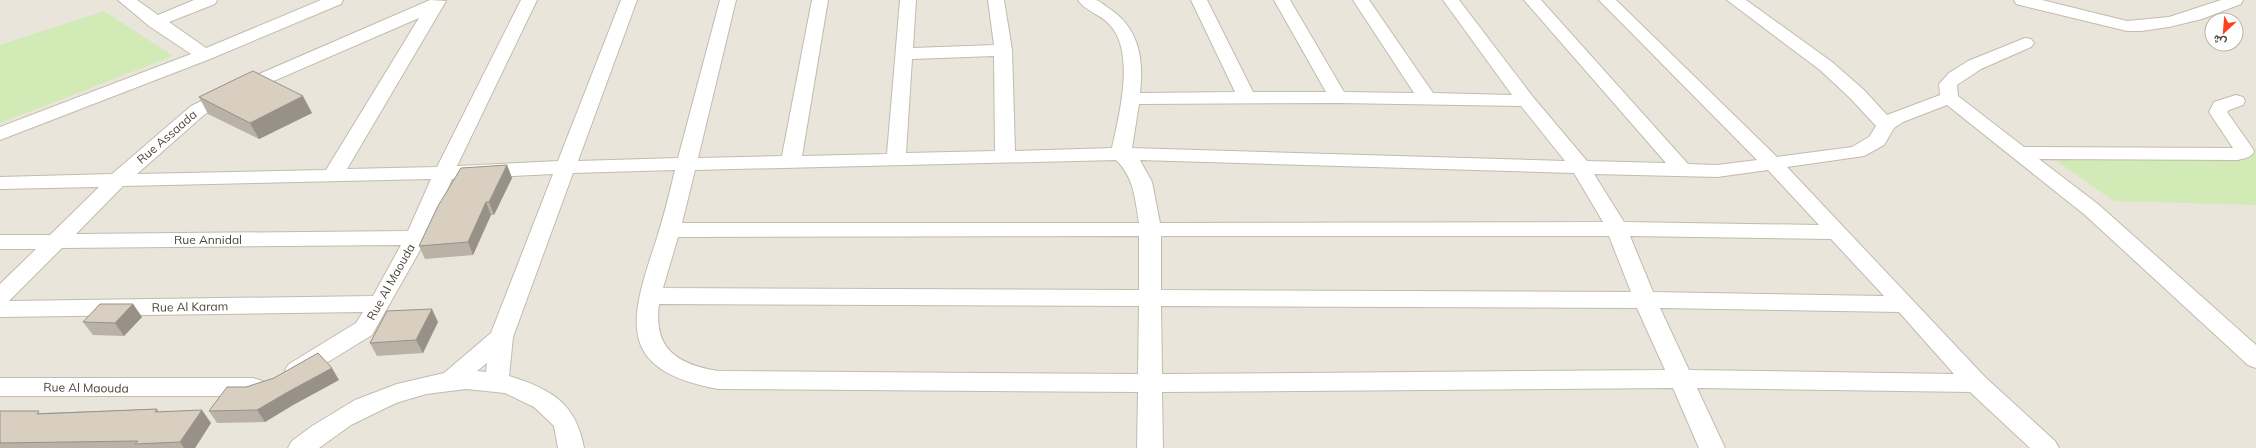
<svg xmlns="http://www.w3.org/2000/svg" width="2256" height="448" viewBox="0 0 2256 448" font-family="Mulish,Vazirmatn,sans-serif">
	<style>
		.residential { fill: #eae5da; fill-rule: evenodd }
		.green { fill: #d2eab5 }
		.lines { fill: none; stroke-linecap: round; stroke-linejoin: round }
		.minor-casing { stroke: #c2bbae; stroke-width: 2 }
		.minor { fill: #fff; fill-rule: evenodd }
		.wall { fill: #bab2a6 }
		.shaded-wall { fill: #979187 }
		.building { fill: #d8cfc1; stroke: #979187 }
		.labels { text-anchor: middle; stroke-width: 3.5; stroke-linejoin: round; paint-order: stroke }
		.street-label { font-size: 12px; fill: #4b4439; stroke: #fff }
	</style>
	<rect width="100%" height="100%" fill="#f6f3ec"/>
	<path class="residential" d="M0,0H2256V448H0ZM2212,20H2236V44H2212Z"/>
	<g class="green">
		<polygon points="104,11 173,56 0,123 0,45"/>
		<polygon points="2256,149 2256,205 2114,201 2054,159"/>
	</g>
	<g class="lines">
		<defs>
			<g id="minor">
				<polygon points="118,0 137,0 158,15 194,0 217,0 215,4 169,22 206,48 321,0 343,0 341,4 210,59 0,140 0,127 191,54 149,26"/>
				<path d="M430,0L446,1L347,169L437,167L521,0H537L457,166L558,161L621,0H637L578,161L678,158L720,0H736L698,158L782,156L812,0H828L802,156L887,154L900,0H916L913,48L994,45L988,0H1004L1012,50L1015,151L1112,148C1119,116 1136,51 1109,24C1100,14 1085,11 1078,0C1083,0 1091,0 1096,0C1100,1 1104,5 1107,7C1139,27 1144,58 1140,93L1235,92L1191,0H1207L1253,92H1326L1274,0H1290L1344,92L1414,93L1353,0H1369L1433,93L1512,95L1443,0H1459L1533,97L1587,161L1666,163L1524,0H1541L1688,164L1717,165L1757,160L1599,0H1616L1777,157L1852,147L1869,137L1876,126L1850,98L1820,70L1727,0H1746L1832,62L1864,90L1887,115L1940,95L1939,84L1949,73L1968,61L2025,38L2031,39L2034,43L2031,47L1981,69L1957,85L1958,96L2024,147L2233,148L2209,112L2214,102L2236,95L2243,97L2245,101L2243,105L2229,110L2227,112L2253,149L2254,152C2250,158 2245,158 2238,160L2039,159L2099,205L2256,345V368L2248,365L2085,215L1947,105L1903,122L1894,128L1884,145L1864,156L1787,167L1985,377L2055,441L2059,448H2030L1970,392L1697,388L1725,448H1699L1673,388L1162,392L1163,448H1137L1138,392L718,389C618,370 628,324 655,244C663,220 669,195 675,170L573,173L513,337L509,376C551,389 576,403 584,448H558L554,426L534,407L505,393L466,389L426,394L396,403L351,425L319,448H288L292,441L312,426L355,400L397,384L444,373L491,333L553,174L452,179L427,238L372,335L305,376L297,379L289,376L285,370L289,364L356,323L363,312L0,317V284L36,249H0V235H50L99,187L0,189V177L112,174L191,106L236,84ZM419,18L326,170L137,174L205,114L248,92ZM994,56L995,151L906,153L912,59ZM1338,103L1521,106L1565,161L1132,148L1139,104ZM1116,160C1134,177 1135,199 1139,223H682L695,170ZM1140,160L1574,173L1603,222L1160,223L1152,182ZM1768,170L1819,225L1624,222L1594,174L1717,177ZM431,179L408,231L76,234L123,186ZM1139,236V290L663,288L678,237ZM1161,236H1609L1631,292L1161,290ZM1630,236L1831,239L1884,296L1653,292ZM401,245L373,296L9,301L62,248ZM659,304L1139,306L1138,374L718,371C677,364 653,349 659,304ZM1161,306L1637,308L1665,370L1162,374ZM1660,308L1899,312L1954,374L1689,370ZM487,363L486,372L477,371Z"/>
				<polygon points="2014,0 2042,0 2127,21 2169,17 2221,0 2243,0 2241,4 2202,19 2169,27 2141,31 2127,31 2016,4"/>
				<polygon points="0,378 253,378 262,381 265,387 262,393 253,396 0,396"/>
			</g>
		</defs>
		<use href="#minor" class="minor-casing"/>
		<use href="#minor" class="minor"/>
	</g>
	<g class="wall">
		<polygon points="199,97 312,113 259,139 208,114"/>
		<polygon points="507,165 512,178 494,215 491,215 473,255 425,259 419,246"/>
		<polygon points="133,304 142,317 124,336 93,335 83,322"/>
		<polygon points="438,322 423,353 377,356 370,343"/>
		<polygon points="339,380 293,405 265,422 217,423 209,411 246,387"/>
		<polygon points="157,409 159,412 211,423 195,448 0,448 0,411 41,413"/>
	</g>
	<g class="shaded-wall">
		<polygon points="303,96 312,113 259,139 250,123"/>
		<polygon points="507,165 512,178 494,215 489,202"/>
		<polygon points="486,202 491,215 473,255 468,242"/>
		<polygon points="133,304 142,317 124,336 115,323"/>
		<polygon points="432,309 438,322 423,353 416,340"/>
		<polygon points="332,368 339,380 293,405 265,422 257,410 286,393"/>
		<polygon points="202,410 211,423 195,448 184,448 180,442"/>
	</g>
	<g class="building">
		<polygon points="253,71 303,96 250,123 199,97 238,78"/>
		<polygon points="507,165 489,202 486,202 468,242 419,246 438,206 461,168"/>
		<polygon points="100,304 133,304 115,323 83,322"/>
		<polygon points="432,309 416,340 370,343 387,311"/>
		<polygon points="318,353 332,368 286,393 257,410 209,411 227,387 246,387 274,378"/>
		<polygon points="157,409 155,412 202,410 180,442 135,444 138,441 0,443 0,411 39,411 37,414"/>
	</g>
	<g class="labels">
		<g class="street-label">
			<text transform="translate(167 137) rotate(-41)" y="4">Rue Assaada</text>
			<text x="208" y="244">Rue Annidal</text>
			<text transform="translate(391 282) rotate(-61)" y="4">Rue Al Maouda</text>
			<text transform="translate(190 307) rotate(-1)" y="4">Rue Al Karam</text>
			<text transform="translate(86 388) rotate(1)" y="4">Rue Al Maouda</text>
		</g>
	</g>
	<g transform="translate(2224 32) rotate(206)"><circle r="19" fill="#ffffff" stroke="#b7b4b0"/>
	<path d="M0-3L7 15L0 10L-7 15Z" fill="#fc3f1d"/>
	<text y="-6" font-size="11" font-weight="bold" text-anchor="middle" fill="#4b4439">ش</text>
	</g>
</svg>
